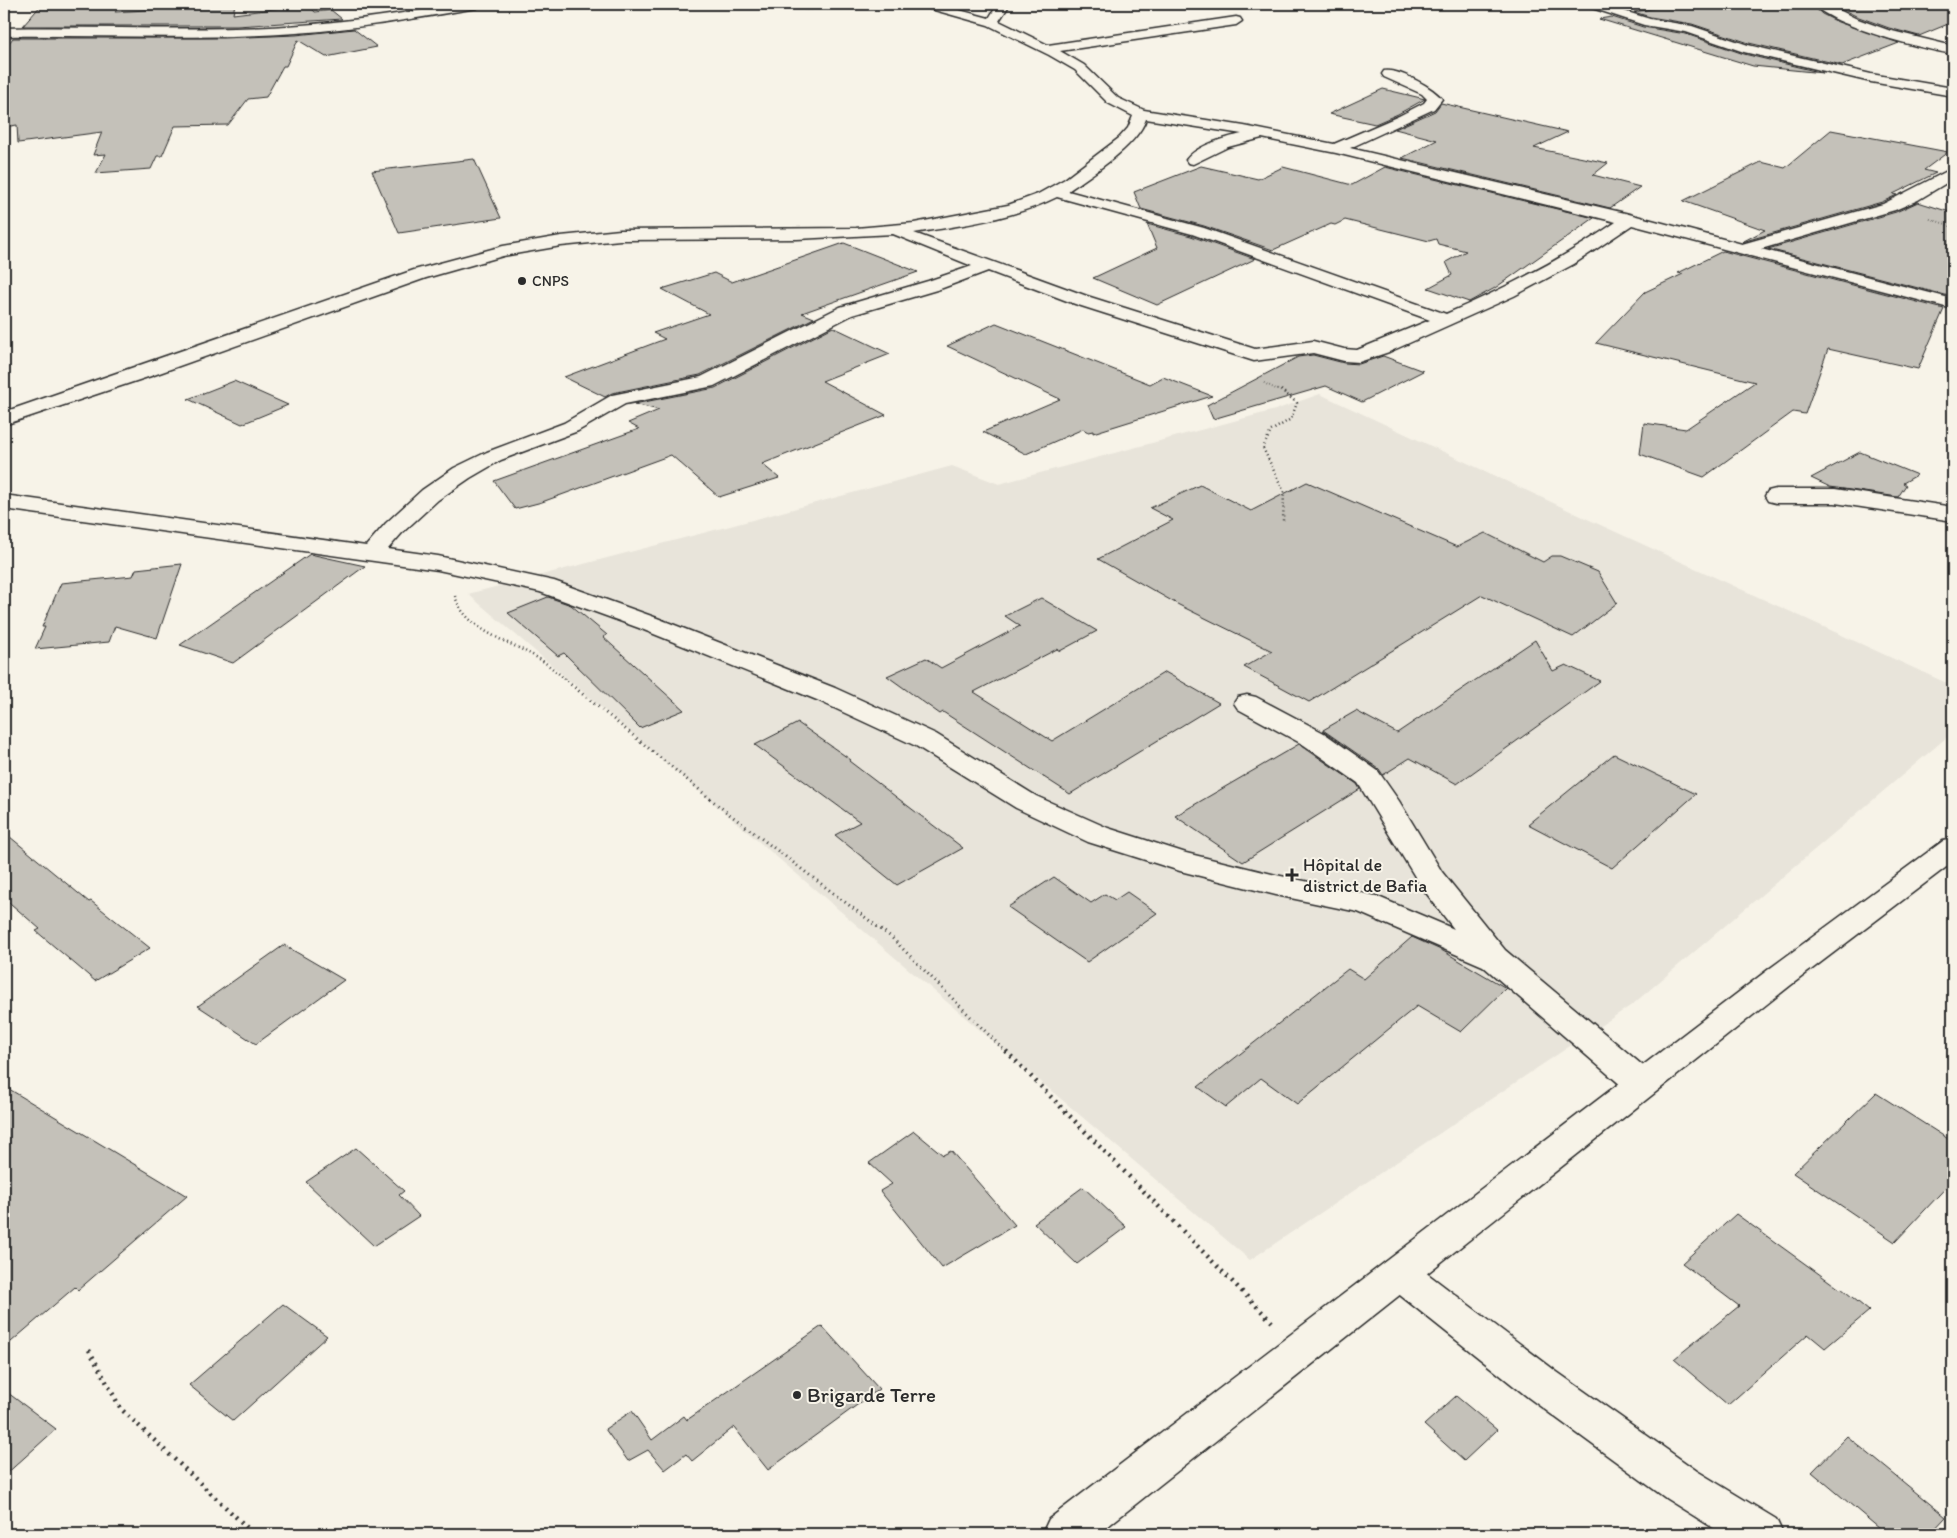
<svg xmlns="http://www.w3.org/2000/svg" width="1957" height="1538" viewBox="0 0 1957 1538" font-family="Itim,sans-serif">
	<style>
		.built { fill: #e8e4da }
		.building { fill: #c4c1b9; stroke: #2b2b2b }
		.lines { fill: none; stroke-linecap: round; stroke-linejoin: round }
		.street-casing { stroke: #2b2b2b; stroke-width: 3 }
		.secondary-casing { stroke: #2b2b2b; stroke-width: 3 }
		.path-far4 { stroke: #2b2b2b; stroke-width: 1; stroke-dasharray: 0.5 2; stroke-linecap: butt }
		.path-far3 { stroke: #2b2b2b; stroke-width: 2; stroke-dasharray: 0.5 2.5; stroke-linecap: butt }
		.path-far2 { stroke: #2b2b2b; stroke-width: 2.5; stroke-dasharray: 1 3; stroke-linecap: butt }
		.path-far1 { stroke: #2b2b2b; stroke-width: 3; stroke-dasharray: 1 4; stroke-linecap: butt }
		.path { stroke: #2b2b2b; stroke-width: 4.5; stroke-dasharray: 2 5; stroke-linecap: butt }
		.street { fill: #f7f3e8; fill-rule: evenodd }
		.secondary { fill: #f7f3e8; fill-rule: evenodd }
		.poi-dot { fill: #2b2b2b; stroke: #f7f3e8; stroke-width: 2 }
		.labels { text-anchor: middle; stroke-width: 4; stroke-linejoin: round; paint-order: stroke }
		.far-poi-label { font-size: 15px; fill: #2b2b2b; stroke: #f7f3e8; text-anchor: start }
		.poi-label { font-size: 18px; fill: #2b2b2b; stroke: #f7f3e8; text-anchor: start }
		.near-poi-label { font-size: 21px; fill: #2b2b2b; stroke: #f7f3e8; text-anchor: start }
	</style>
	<rect width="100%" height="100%" fill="#f7f3e8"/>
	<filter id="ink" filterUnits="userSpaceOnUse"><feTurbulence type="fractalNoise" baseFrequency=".02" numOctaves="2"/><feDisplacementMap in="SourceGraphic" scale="10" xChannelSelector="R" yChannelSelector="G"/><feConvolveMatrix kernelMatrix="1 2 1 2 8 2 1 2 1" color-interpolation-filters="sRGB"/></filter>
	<g filter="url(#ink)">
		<polygon class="built" points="1320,394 1583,517 1953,686 1953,732 1633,1004 1250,1260 468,594 734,525 952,466 999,484 1275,410"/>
		<g class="building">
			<polygon points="42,4 122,4 115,12 235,4 233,14 315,4 312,9 315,12 331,10 342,19 237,26 23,26"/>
			<polygon points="1678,4 1811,4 1822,14 1838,22 1899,43 1842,65 1749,43 1692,24 1650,17 1634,12"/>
			<polygon points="1831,4 1953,4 1953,22 1919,36 1889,28 1856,16"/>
			<polygon points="1612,17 1643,27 1686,34 1744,54 1823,73 1753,66 1599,19"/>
			<polygon points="354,29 377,47 326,57 298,40 286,66 283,66 266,97 248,99 228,125 175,126 162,156 157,156 151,169 96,173 106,154 93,155 102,132 18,143 17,125 4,127 4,49 13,38 223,38 296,35"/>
			<polygon points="1383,89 1425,99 1398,114 1375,124 1329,114"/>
			<polygon points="1441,103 1568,132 1534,148 1608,163 1593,175 1640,187 1610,208 1402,158 1437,140 1395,129 1435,111"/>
			<polygon points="1831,130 1948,152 1924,170 1936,173 1893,194 1897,195 1882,202 1742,242 1765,230 1683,201 1761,162 1785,168"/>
			<polygon points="474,159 501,218 399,233 372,171"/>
			<polygon points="1201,166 1258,179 1283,167 1352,185 1385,167 1594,218 1495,288 1469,302 1428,288 1452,275 1446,262 1466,251 1438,244 1436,239 1429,241 1345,220 1335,225 1331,224 1273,250 1204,226 1141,209 1134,192"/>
			<polygon points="1918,202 1953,213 1953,287 1949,296 1768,249 1896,212"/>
			<polygon points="1147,224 1191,236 1255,259 1157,305 1093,278 1157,248"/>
			<polygon points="844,243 918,272 802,313 814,318 700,375 612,393 605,397 564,377 665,339 653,333 709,314 662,289 714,273 732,282"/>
			<polygon points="1723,251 1944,309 1918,369 1828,349 1805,414 1793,412 1704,477 1640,454 1644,423 1686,429 1755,382 1596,343 1645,292 1683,274 1678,273"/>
			<polygon points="996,323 1150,384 1163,377 1212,396 1093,433 1093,431 1088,432 1083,429 1026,454 983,432 1060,399 947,346"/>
			<polygon points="833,327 890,354 822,381 886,415 762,464 779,478 719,497 671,455 542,502 515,509 494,481 639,429 628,423 659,410 634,404 715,388"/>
			<polygon points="1313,355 1344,363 1359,364 1383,356 1423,371 1362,402 1326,386 1213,419 1207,405 1298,357"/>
			<polygon points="234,381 288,405 242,424 188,399"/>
			<polygon points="1860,452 1917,475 1903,483 1906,485 1898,497 1830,487 1811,478"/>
			<polygon points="1307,482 1457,547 1485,533 1543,562 1552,556 1560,556 1598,572 1617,603 1573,637 1482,595 1309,702 1244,667 1272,651 1179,605 1098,559 1173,520 1150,508 1200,485 1251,511"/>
			<polygon points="310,554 365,566 233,663 180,645"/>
			<polygon points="182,564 157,638 115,626 109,642 35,649 45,627 42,627 61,583 133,576 136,569"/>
			<polygon points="548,597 571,605 607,635 603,637 684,710 640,728 564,653 558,656 508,613"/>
			<polygon points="1041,598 1097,631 1060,651 1057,649 974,692 1052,741 1165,672 1219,703 1070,794 943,712 940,714 887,676 926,658 941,668 1020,626 1005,616"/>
			<polygon points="1535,640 1553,671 1566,665 1600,681 1457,784 1410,758 1383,775 1379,769 1323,730 1356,711 1397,733"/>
			<polygon points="798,723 851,760 849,761 963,848 897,885 835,835 860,822 755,745"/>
			<polygon points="1299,744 1357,784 1360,789 1243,862 1175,816"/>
			<polygon points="1614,754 1696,794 1612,868 1528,824"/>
			<polygon points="4,832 89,902 91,901 150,948 95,981 36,931 40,929 4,898"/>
			<polygon points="1054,877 1091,903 1105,894 1115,900 1127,892 1157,913 1087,962 1008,907"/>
			<polygon points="1412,937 1443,951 1506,988 1461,1032 1417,1006 1297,1104 1261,1078 1226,1107 1198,1087 1348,969 1364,979"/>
			<polygon points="284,945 344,980 256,1044 198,1006"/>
			<polygon points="4,1086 187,1196 78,1290 75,1287 4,1348"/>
			<polygon points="1876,1093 1953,1142 1953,1180 1895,1242 1793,1173"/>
			<polygon points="914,1131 943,1155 951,1151 1015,1225 942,1268 880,1191 892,1184 869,1163"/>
			<polygon points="356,1148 404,1191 399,1195 419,1216 374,1246 306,1182"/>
			<polygon points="1083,1187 1126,1227 1077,1264 1034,1223"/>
			<polygon points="1736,1214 1840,1289 1841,1288 1869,1311 1825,1348 1808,1334 1728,1405 1674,1359 1739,1306 1682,1263"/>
			<polygon points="283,1304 327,1336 233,1421 189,1385"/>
			<polygon points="822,1326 879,1389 768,1470 734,1427 692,1461 686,1454 665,1470 648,1450 628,1461 605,1429 632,1411 652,1440 684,1416 687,1420"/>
			<polygon points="4,1390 56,1429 4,1476"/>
			<polygon points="1456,1396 1497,1430 1464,1461 1424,1425"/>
			<polygon points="1847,1436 1946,1517 1930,1534 1886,1534 1812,1472"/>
		</g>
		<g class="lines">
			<defs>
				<g id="street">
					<path d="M458,4H483L477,8C417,18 357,29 296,33C199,40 101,35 4,36V28C93,26 181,31 270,27C333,24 396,15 458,4Z"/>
					<path d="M918,4H937L989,18L998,4H1010L999,21L1048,45L1236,17L1240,18L1242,21L1236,25L1060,51L1084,65L1118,98L1144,110L1244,126L1334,144L1399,116L1424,103L1427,99L1422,94L1384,77L1382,74L1384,71C1398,68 1434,88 1442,99L1434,109L1350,148L1625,213L1742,244L1883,204L1953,168V179L1918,200L1895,210L1761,249L1953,299V309L1632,225L1574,264L1514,296L1389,352L1359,362L1344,361L1313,353L1254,361L1075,304L988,271L940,289L852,315L714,386L625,404L578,431L501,460L470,478L438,500L402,533L388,549L438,556L554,581L657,618L835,688L936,734L1036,796L1108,828L1186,853L1276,875L1376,896L1454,929L1420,885L1358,783L1304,745L1238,709L1234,703L1238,697L1247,695L1256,697L1324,733L1378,771L1399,801L1442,872L1505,950L1654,1075L1659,1084L1654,1093L1642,1097L1630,1093L1483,966L1358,912L1276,895L1180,871L1088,842L1016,808L916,746L817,700L639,628L540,592L438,570L4,509V495L366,546L386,523L422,490L454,468L487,452L564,423L612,395L701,377L840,307L928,281L972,266L893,234L797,239L620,240L561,246L503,256L426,278L151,376L4,425V412L414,270L503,246L561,236L620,230L856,228L914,223L1008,205L1038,194L1065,179L1119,138L1128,128L1133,116L1108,103L1075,70L1049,55L988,25L920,6ZM1146,119L1242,134C1224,138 1197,145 1186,160L1188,163L1193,164L1228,147L1262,138L1336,153L1616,222C1563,259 1506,288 1446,314L1204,228L1068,191C1091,175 1137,146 1146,119ZM1057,197L1192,234L1430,320L1357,350L1344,349L1313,341L1255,349L1087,296L914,233C962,225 1013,219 1057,197Z"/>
					<polygon points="1584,4 1601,4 1650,19 1692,26 1748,45 1871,74 1953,88 1953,96 1871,82 1744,52 1686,32 1644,25 1586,6"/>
					<path d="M1813,4H1827L1855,18L1888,30L1953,46V54C1923,49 1832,26 1813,4Z"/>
					<polygon points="1776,489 1835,489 1953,507 1953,521 1835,503 1776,503 1768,501 1765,496 1768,491"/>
					<polygon points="1399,1257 1412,1262 1557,1372 1697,1471 1776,1519 1783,1534 1723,1534 1667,1499 1529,1398 1386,1284 1380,1273 1386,1262"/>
				</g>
				<polygon id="secondary" points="1953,839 1953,862 1791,985 1098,1534 1042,1534 1049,1519 1769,969 1943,841"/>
			</defs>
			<use href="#street" class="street-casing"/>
			<use href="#secondary" class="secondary-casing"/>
			<polyline class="path-far4" points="752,4 806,10 897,5"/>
			<g class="path-far3">
				<polyline points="1930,219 1949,225 1953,229"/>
				<polyline points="1264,383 1282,392"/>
			</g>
			<g class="path-far2">
				<polyline points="1281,390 1297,403 1291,419 1271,431 1263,448 1284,492 1283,521"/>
				<path d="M455,596C466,633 515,642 544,662C551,667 558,673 565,679"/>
			</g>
			<polyline class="path-far1" points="563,678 724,810 891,937 1007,1053"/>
			<g class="path">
				<polyline points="1006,1051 1272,1322"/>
				<polyline points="89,1350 121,1409 254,1534"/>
			</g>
			<use href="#street" class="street"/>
			<use href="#secondary" class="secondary"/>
		</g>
	</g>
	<g class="poi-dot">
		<circle cx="522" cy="281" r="5"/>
		<path d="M1289.5 867.5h5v5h5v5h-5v5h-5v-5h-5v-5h5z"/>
		<circle cx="797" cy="1395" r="5"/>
	</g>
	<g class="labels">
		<g class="far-poi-label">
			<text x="532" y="286">CNPS</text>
		</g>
		<g class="poi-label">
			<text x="1303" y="871">Hôpital de<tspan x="1303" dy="21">district de Bafia</tspan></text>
		</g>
		<g class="near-poi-label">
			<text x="807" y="1402">Brigarde Terre</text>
		</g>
	</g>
	<rect width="1957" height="1538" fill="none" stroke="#f7f3e8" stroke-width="20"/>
	<rect x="10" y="10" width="1937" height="1518" fill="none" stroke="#2b2b2b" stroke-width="2" filter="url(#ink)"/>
</svg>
